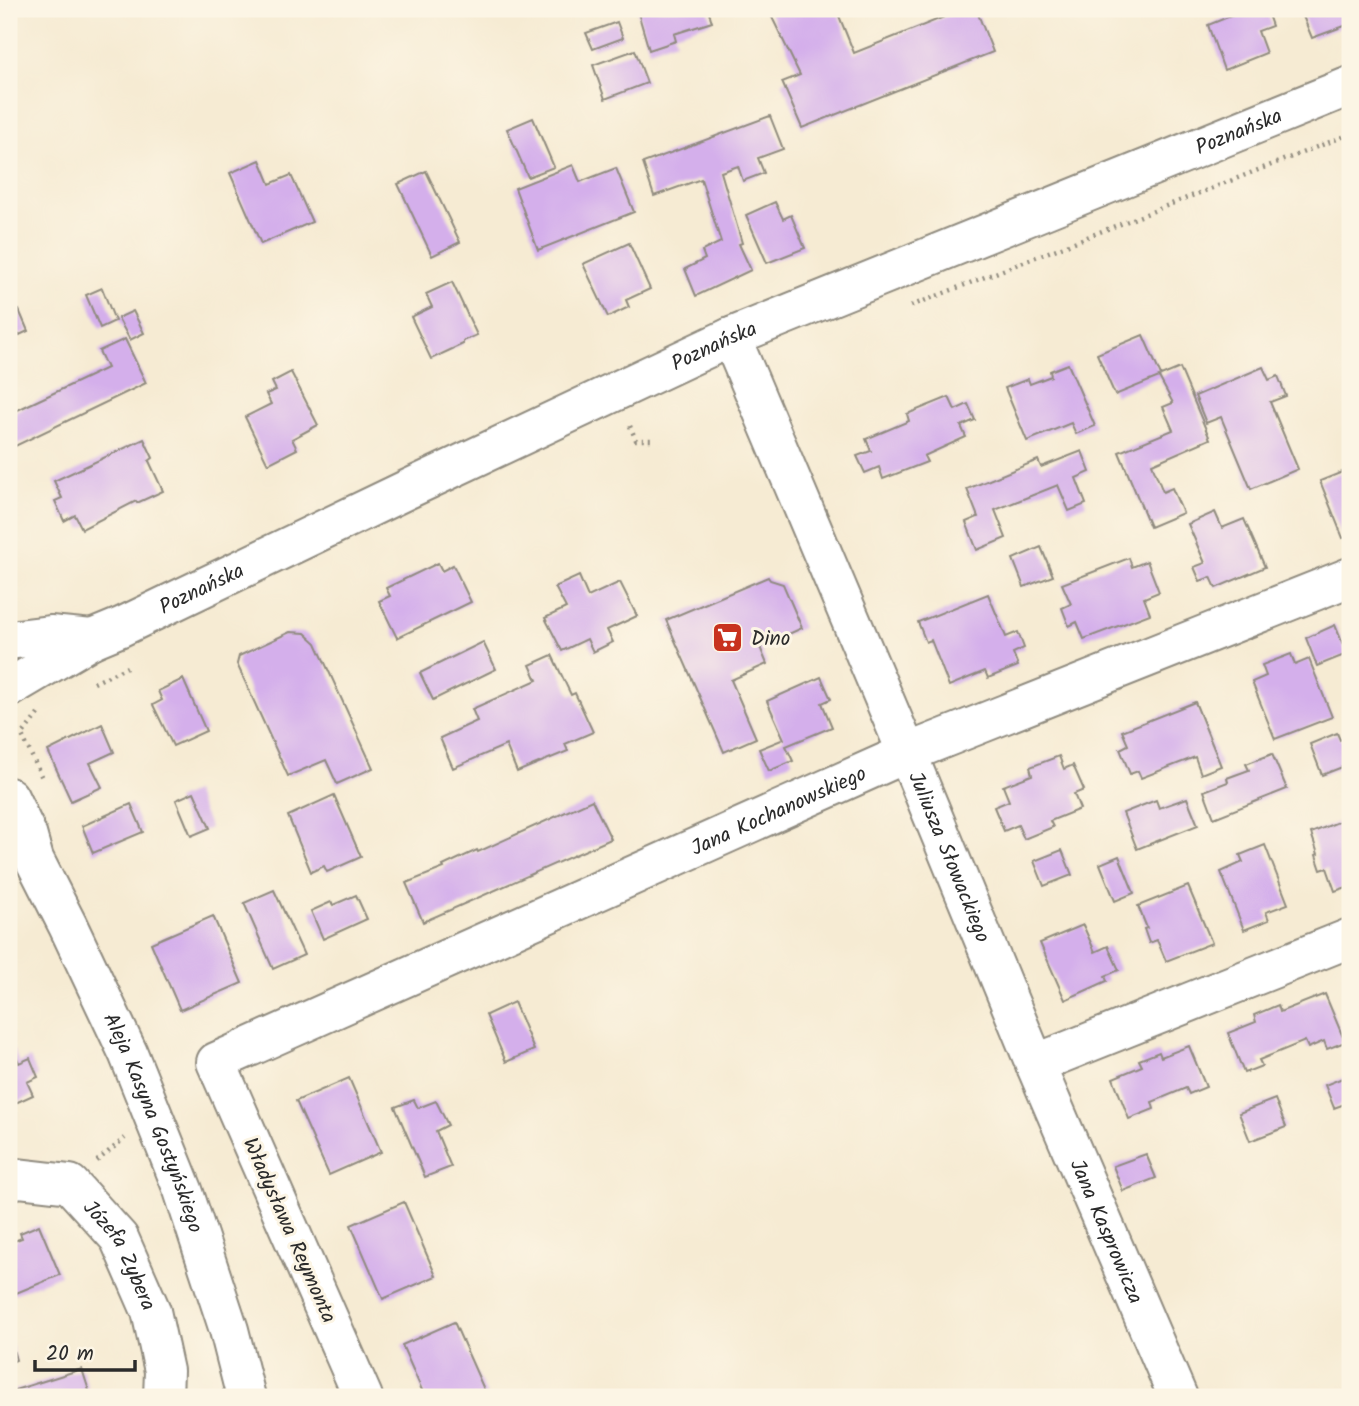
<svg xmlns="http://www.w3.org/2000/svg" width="1359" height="1406" viewBox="0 0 1359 1406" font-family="Kalam,sans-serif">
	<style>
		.building { fill: #d4afeb }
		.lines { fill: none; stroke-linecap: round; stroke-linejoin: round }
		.minor-casing { stroke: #908b7f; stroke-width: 42 }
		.path { stroke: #908b7f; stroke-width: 4.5; stroke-dasharray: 2 5; stroke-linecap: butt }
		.minor { stroke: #fff; stroke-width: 38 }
		.labels { text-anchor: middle; stroke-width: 6; stroke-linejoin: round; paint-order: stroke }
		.street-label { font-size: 21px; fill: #2b2b2b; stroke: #fcf5e5 }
		.poi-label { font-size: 21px; fill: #2b2b2b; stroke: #fcf5e5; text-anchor: start }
	</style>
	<rect width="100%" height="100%" fill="#fcf5e5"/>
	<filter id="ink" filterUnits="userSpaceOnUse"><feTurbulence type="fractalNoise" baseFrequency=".0143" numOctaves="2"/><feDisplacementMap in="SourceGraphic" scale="14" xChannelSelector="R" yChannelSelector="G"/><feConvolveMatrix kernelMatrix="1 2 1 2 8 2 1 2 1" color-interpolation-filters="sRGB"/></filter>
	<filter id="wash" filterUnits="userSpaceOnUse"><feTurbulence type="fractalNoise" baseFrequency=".00686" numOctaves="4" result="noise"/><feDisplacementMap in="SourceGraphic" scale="28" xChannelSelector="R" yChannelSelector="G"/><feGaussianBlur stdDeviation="1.57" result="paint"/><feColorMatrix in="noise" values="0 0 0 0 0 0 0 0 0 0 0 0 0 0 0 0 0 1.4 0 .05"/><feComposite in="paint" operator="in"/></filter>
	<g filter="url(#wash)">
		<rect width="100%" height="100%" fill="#f6ebd3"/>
		<g id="blocks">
			<g class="building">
				<polygon points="637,9 708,9 712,22 674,34 676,41 649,50"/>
				<polygon points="768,9 855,9 839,16 854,53 964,9 976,9 993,52 802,128 782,82 800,75"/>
				<polygon points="1248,9 1266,9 1272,26 1258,31 1266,53 1224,70 1208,25"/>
				<polygon points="1300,9 1346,9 1350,19 1350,24 1312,38"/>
				<polygon points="617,22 623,38 593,49 586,33"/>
				<polygon points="635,50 647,83 605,99 593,65"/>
				<polygon points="770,116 783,149 758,158 764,173 743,181 738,166 721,172 742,243 739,244 751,270 696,296 685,269 705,259 702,251 721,242 701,179 654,196 643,163"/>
				<polygon points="533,118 554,167 528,177 507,129"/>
				<polygon points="260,160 270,184 291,175 312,222 261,244 230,173"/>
				<polygon points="573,165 580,182 616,168 634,212 538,250 515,188"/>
				<polygon points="426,171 460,242 432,256 398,184"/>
				<polygon points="775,202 783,219 791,215 805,248 767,263 746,215"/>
				<polygon points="629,243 650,289 626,300 629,307 608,317 583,264"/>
				<polygon points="452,282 477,335 463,341 463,344 431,359 411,317 432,307 426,294"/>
				<polygon points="102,288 115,321 100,328 86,295"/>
				<polygon points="19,310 28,331 9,340 9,315"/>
				<polygon points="133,311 144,333 130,340 118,318"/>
				<polygon points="1143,335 1161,376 1180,368 1210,439 1152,464 1163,492 1172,488 1183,513 1150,527 1119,452 1173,430 1163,407 1173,403 1159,377 1115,395 1097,354"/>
				<polygon points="125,339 146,383 9,449 9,414 107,368 99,351"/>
				<polygon points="1068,364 1095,426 1076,434 1071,423 1027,441 1005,388 1028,379 1030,384 1051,376 1050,371"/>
				<polygon points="1263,367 1269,380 1278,376 1286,396 1270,402 1298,469 1251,489 1221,417 1206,423 1195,396"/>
				<polygon points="291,372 318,425 292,439 297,449 268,464 245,417 271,404 266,394 276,390 272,382"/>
				<polygon points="949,397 955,410 968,404 975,420 961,426 966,437 924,456 927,462 883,479 879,467 865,473 857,456 871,451 866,439 909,421 907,414"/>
				<polygon points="144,439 153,458 149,461 163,491 137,503 136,501 82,529 75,515 64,521 55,501 62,498 54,481"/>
				<polygon points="1082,451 1090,472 1076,478 1086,504 1069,511 1058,485 995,510 1006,538 977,550 966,522 978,517 967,489 1038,460 1041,467"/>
				<polygon points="1350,469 1350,536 1343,538 1320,481"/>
				<polygon points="1215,512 1222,528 1244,519 1265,567 1216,588 1211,577 1200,581 1194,567 1205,563 1188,524"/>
				<polygon points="1041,547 1053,576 1024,587 1013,559"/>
				<polygon points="1129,558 1132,567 1147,561 1159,592 1144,598 1150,614 1084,639 1077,622 1069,626 1062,608 1071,604 1062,584"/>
				<polygon points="438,563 442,571 453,565 471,602 397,638 379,601 390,596 386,588"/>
				<polygon points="579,576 588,597 620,582 637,616 607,630 613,642 593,652 587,639 562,651 545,618 566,608 555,587"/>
				<polygon points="768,577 770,580 783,584 802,628 760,647 767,664 731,680 756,738 724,752 666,620"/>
				<polygon points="988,594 1006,637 1018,632 1024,648 1013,653 1018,666 988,678 985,671 949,686 931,640 926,642 918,622"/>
				<polygon points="1335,625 1347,654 1317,666 1306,638"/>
				<polygon points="290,632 305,633 316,643 373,768 337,784 326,760 288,776 237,664 239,656"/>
				<polygon points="483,642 496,669 433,700 420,673"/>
				<polygon points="1291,654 1295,665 1309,659 1332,717 1275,739 1252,682 1266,676 1262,665"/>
				<polygon points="552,655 571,695 575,693 593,732 565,744 568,751 517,772 506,745 453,768 440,738 477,721 472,709 537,680 530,665"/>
				<polygon points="821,677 831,699 822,703 832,727 786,746 793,761 769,771 759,749 784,739 767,701"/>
				<polygon points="183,679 206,731 173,746 153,705 162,700 158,691"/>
				<polygon points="1195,702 1221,766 1201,774 1195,757 1141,778 1138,771 1130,774 1120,749 1128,745 1122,731"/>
				<polygon points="102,724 114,752 90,763 102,787 71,801 48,751"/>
				<polygon points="1337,733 1340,740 1350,735 1350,764 1322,775 1310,744"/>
				<polygon points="1272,754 1287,789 1214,818 1204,791 1228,782 1227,778 1249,770 1246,764"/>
				<polygon points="1059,756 1064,769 1073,765 1084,790 1074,794 1080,809 1050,821 1053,827 1024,839 1018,825 1004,831 994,807 1009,801 1003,786 1032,775 1030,767"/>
				<polygon points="194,792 210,828 191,836 176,800"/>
				<polygon points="334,795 361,857 327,872 324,866 311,872 288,816"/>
				<polygon points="1187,798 1198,825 1137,849 1123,813 1156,800 1159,808"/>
				<polygon points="592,800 611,839 423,922 406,883 444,868 443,866 477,850 478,852"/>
				<polygon points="131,804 143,832 93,853 82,826"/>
				<polygon points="1350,817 1350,886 1335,891 1327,868 1321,870 1316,855 1318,854 1311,833"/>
				<polygon points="1265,845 1288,904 1266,912 1269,920 1244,930 1221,872 1243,862 1240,855"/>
				<polygon points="1062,850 1072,875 1044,886 1034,861"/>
				<polygon points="1119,856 1134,893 1115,901 1100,864"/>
				<polygon points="1188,886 1212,943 1166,961 1157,940 1149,943 1144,929 1147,928 1138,906"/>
				<polygon points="274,890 304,955 273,969 244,903"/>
				<polygon points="356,895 367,919 323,939 311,911 331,902 333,905"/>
				<polygon points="213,916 242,983 180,1010 151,943"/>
				<polygon points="1083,925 1095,952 1108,946 1119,970 1105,976 1107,981 1065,1000 1040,943"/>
				<polygon points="1325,994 1345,1042 1327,1049 1324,1041 1308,1048 1305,1041 1259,1060 1262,1066 1244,1073 1228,1033 1256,1022 1254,1015 1278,1005 1280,1012"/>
				<polygon points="514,1002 534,1050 506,1062 486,1015"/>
				<polygon points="1189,1046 1206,1087 1189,1094 1186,1088 1152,1102 1154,1109 1129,1119 1113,1078 1142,1066 1139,1060 1159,1052 1161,1057"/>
				<polygon points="13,1049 19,1063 30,1058 38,1077 27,1082 33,1095 9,1106 9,1051"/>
				<polygon points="1350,1075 1350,1102 1334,1108 1325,1085"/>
				<polygon points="349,1078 381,1152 329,1175 296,1101"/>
				<polygon points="1275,1099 1286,1127 1250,1141 1239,1113"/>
				<polygon points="414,1100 418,1108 436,1101 448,1125 436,1131 451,1167 425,1177 395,1107"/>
				<polygon points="1146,1154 1156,1178 1123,1191 1113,1166"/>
				<polygon points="404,1202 436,1276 383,1299 351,1225"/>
				<polygon points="39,1225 60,1275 9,1296 9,1243 22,1238 20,1233"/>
				<polygon points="454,1322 487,1396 483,1397 425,1397 402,1345"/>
				<polygon points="12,1346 16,1360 9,1363 9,1347"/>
				<polygon points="82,1369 91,1397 17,1397 15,1390"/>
			</g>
		</g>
	</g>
	<g filter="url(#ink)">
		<use href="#blocks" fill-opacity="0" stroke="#908b7f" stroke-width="2"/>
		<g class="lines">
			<defs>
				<g id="minor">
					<path id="s1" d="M731,337L907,753L1035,1064L1350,938"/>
					<polyline points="9,640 50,635 92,639"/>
					<path id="s2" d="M9,688L92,639L121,627L406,490L731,337L1350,86"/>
					<path id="s3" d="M9,797L27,834L34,859L68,926L128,1053L183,1190L229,1330L246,1397"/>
					<path id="s4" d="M1035,1064L1178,1397"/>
					<path id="s5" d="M9,1181L18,1178L70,1184L119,1238L151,1311L164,1371L163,1397"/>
					<path id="s6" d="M363,1397L216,1062L907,753L1350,577"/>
				</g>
			</defs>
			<use href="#minor" class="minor-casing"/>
			<g class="path">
				<polyline points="911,306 1350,134"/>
				<polyline points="630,426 636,440 651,440"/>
				<polyline points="94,683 127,667"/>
				<polyline points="38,714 22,735 43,780"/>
				<polyline points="97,1161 125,1138"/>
			</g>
			<use href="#minor" class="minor"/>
		</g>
	</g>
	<defs>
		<symbol id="supermarket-square" viewBox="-11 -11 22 22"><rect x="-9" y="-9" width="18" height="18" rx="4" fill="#c8321e" stroke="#fcf5e5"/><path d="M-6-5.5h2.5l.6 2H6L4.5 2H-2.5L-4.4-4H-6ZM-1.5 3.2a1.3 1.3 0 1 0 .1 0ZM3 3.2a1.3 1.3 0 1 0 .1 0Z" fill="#fff"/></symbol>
	</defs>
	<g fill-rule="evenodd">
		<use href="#supermarket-square" x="710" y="620" width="35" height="35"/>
	</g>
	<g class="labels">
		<g class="street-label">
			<text dy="7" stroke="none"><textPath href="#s2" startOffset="1351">Poznańska</textPath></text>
			<text dy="7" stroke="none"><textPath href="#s2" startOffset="784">Poznańska</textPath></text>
			<text dy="7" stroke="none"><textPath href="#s2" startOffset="217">Poznańska</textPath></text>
			<text dy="7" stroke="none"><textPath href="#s6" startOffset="982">Jana Kochanowskiego</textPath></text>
			<text dy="7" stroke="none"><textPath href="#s1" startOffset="564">Juliusza Słowackiego</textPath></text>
			<text dy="7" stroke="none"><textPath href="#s3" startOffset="357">Aleja Kasyna Gostyńskiego</textPath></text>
			<text transform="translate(290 1230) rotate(66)" y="7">Władysława Reymonta</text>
			<text dy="7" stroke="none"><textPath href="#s4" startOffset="182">Jana Kasprowicza</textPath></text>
			<text dy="7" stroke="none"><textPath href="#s5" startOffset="150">Józefa Zybera</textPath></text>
		</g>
		<g class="poi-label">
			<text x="751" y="645">Dino</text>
		</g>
	</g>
	<rect width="1359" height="1406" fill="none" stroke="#fcf5e5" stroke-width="35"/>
	<path d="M35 1360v10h100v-10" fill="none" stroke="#2b2b2b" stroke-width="3.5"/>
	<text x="46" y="1360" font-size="21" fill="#2b2b2b" stroke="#fcf5e5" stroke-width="5" paint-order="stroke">20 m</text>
</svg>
